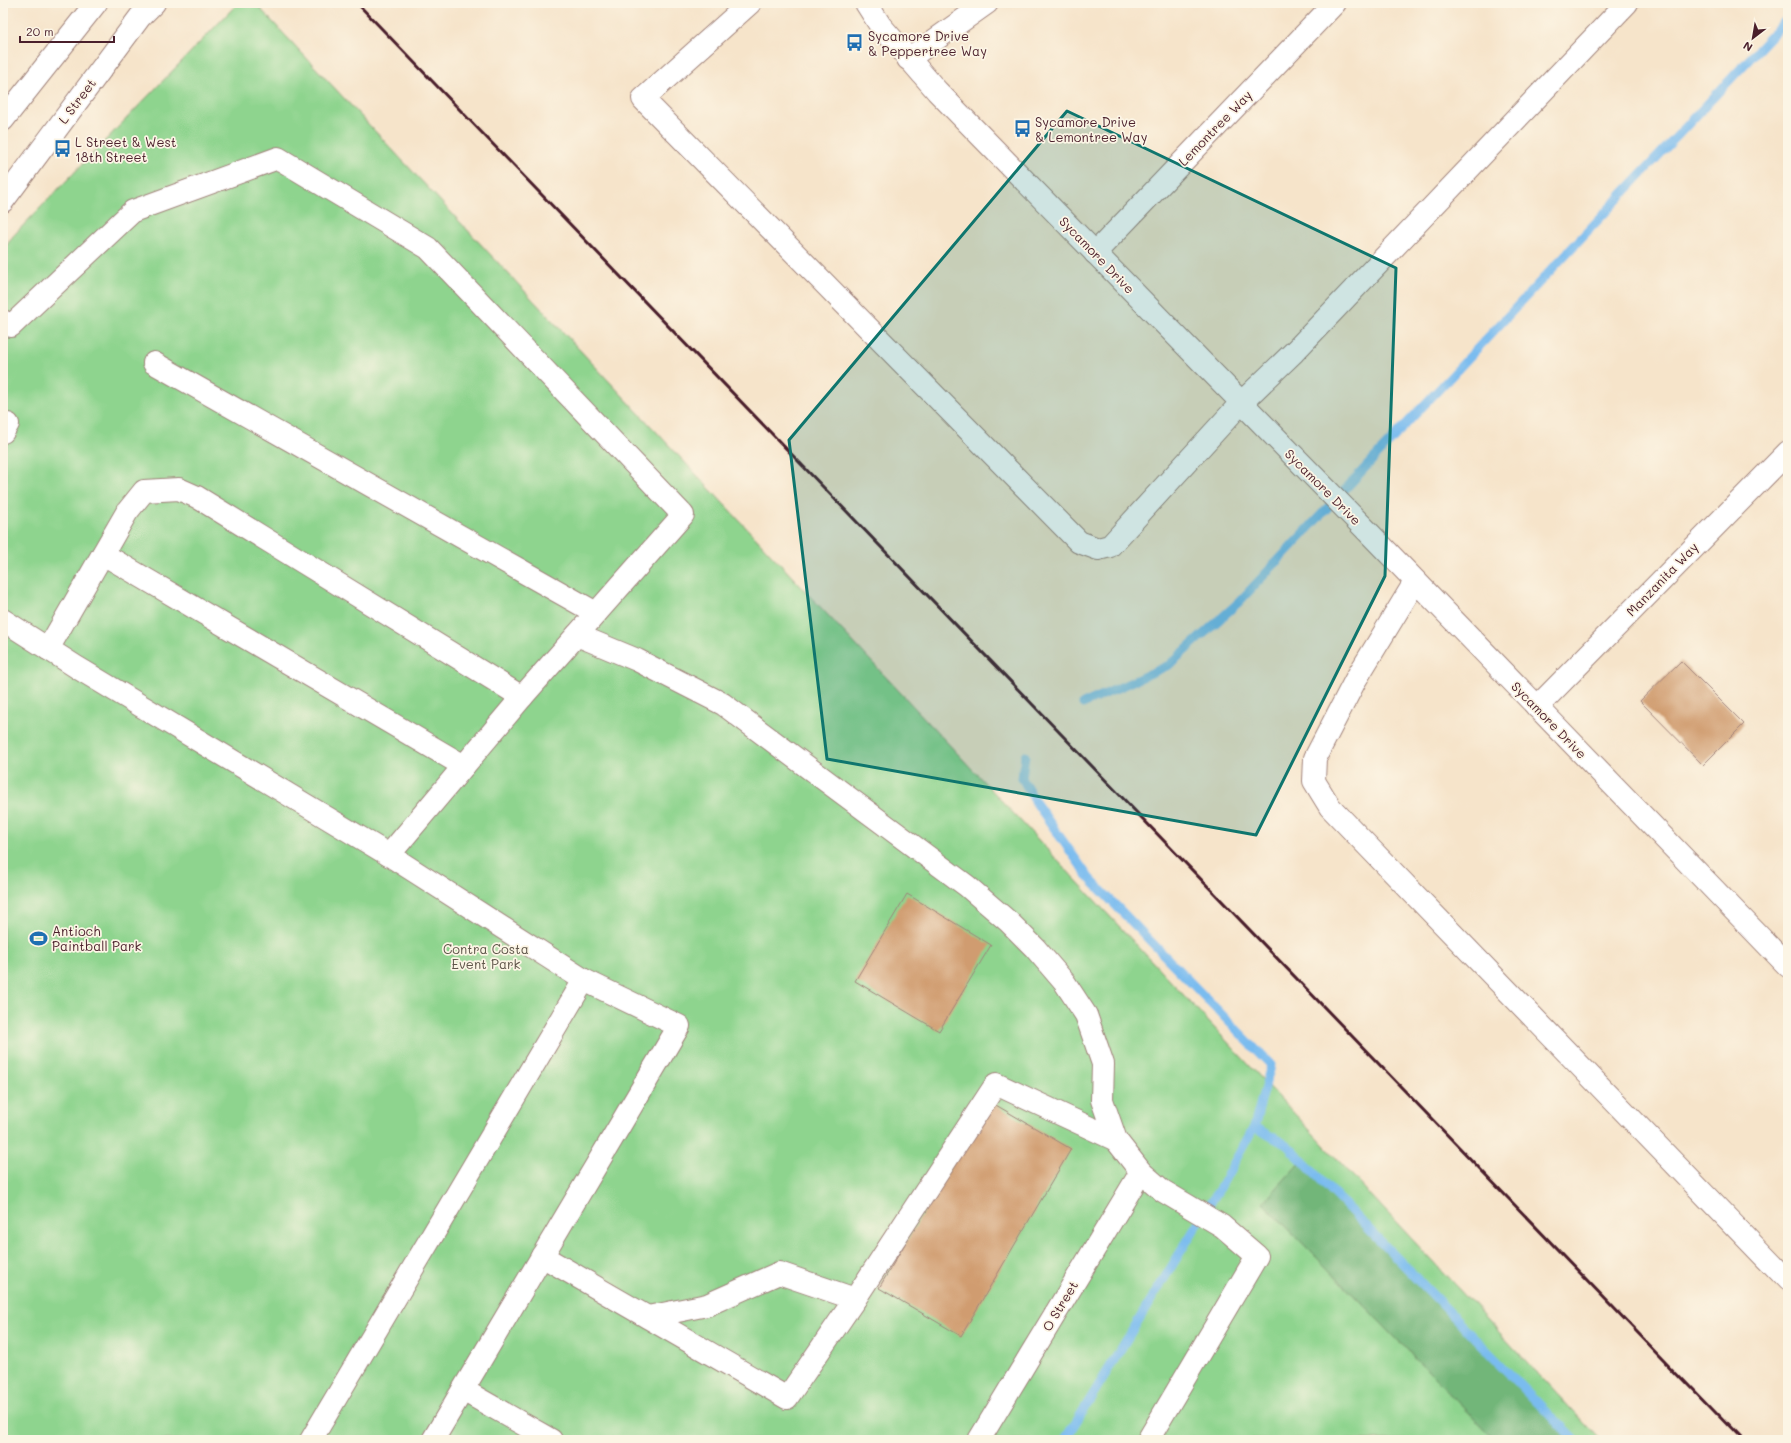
<svg xmlns="http://www.w3.org/2000/svg" width="1791" height="1443" viewBox="0 0 1791 1443" font-family="Mali,sans-serif">
	<style>
		.green { fill: #8ed48e; stroke: #6c7a5c }
		.forest { fill: #72b679; stroke: #5e6a52 }
		.lines { fill: none; stroke-linecap: round; stroke-linejoin: round }
		.stream { stroke: #7abcef; stroke-width: 9 }
		.building { fill: #d09c6f }
		.minor-casing { stroke: #a0827a; stroke-width: 24 }
		.major-casing { stroke: #a0827a; stroke-width: 24 }
		.minor { stroke: #fff; stroke-width: 22 }
		.major { stroke: #fff; stroke-width: 22 }
		.rail { stroke: #4a1f2b; stroke-width: 3 }
		.marked { fill: #0f766e; fill-opacity: 0.2; stroke: #0f766e; stroke-width: 3; stroke-linejoin: round }
		.labels { text-anchor: middle; stroke-width: 3.5; stroke-linejoin: round; paint-order: stroke }
		.poi-label { font-size: 13px; fill: #4a1f2b; stroke: #fcf5e5; text-anchor: start }
		.street-label { font-size: 13px; fill: #4a1f2b; stroke: #fcf5e5 }
		.park-label { font-size: 13px; fill: #5e5549; stroke: #fcf5e5 }
	</style>
	<rect width="100%" height="100%" fill="#fcf5e5"/>
	<filter id="ink" filterUnits="userSpaceOnUse"><feTurbulence type="fractalNoise" baseFrequency=".025" numOctaves="2"/><feDisplacementMap in="SourceGraphic" scale="8" xChannelSelector="R" yChannelSelector="G"/><feConvolveMatrix kernelMatrix="1 2 1 2 8 2 1 2 1" color-interpolation-filters="sRGB"/></filter>
	<filter id="wash" filterUnits="userSpaceOnUse"><feTurbulence type="fractalNoise" baseFrequency=".012" numOctaves="4" result="noise"/><feDisplacementMap in="SourceGraphic" scale="16" xChannelSelector="R" yChannelSelector="G"/><feGaussianBlur stdDeviation="0.9" result="paint"/><feColorMatrix in="noise" values="0 0 0 0 0 0 0 0 0 0 0 0 0 0 0 0 0 1.4 0 .05"/><feComposite in="paint" operator="in"/></filter>
	<g filter="url(#wash)">
		<rect width="100%" height="100%" fill="#f6e4ca"/>
		<polygon class="green" points="238,3 255,3 1600,1440 3,1440 3,251 13,236"/>
		<polygon class="forest" points="1303,1159 1576,1440 1496,1440 1263,1203"/>
		<g class="lines">
			<g class="stream">
				<polyline points="1083,704 1169,665 1239,602 1788,18"/>
				<polyline points="1025,756 1022,778 1036,803 1090,879 1271,1065 1254,1127 1221,1186 1065,1440"/>
				<polyline points="1254,1127 1287,1145 1574,1440"/>
			</g>
		</g>
		<g id="blocks">
			<g class="building">
				<polygon points="1681,661 1744,724 1703,765 1640,701"/>
				<polygon points="907,894 991,945 939,1031 855,981"/>
				<polygon points="989,1101 1071,1149 961,1336 879,1288"/>
			</g>
		</g>
	</g>
	<g filter="url(#ink)">
		<use href="#blocks" fill-opacity="0" stroke="#a0827a" stroke-width="1"/>
		<g class="lines">
			<defs>
				<g id="minor">
					<polyline points="750,3 643,99 1079,542 1098,549 1110,546 1241,403 1294,352 1627,3"/>
					<polyline points="866,3 880,25 937,91 1374,538 1788,966"/>
					<polyline points="908,59 987,3"/>
					<polyline points="1095,253 1335,3"/>
					<polyline points="3,321 11,326 133,211 278,158 428,248 683,515 522,697 389,855 584,980 679,1026 433,1440"/>
					<polyline points="154,363 596,613"/>
					<polyline points="3,432 8,424"/>
					<polyline points="103,554 464,766"/>
					<polyline points="1415,582 1356,679 1315,758 1314,781 1330,807 1788,1281"/>
					<polyline points="3,620 78,668 389,855"/>
					<polyline points="577,635 637,660 723,704 967,886 1009,922 1035,948 1065,983 1086,1015 1103,1064 1102,1100 1116,1140 1141,1172 1163,1191 1222,1226 1257,1256 1148,1440"/>
					<polyline points="48,649 127,512 144,491 179,489 197,497 522,697"/>
					<polyline points="1537,707 1788,452"/>
					<polyline points="542,1256 787,1398 855,1299 996,1084 1116,1140"/>
					<polyline points="648,1317 707,1305 779,1273 855,1299"/>
					<polyline points="463,1390 551,1440"/>
					<polyline points="311,1440 584,980"/>
					<polyline points="979,1440 1141,1172"/>
				</g>
				<g id="major">
					<polyline points="3,120 96,3"/>
					<polyline points="3,201 140,17 154,3"/>
				</g>
			</defs>
			<use href="#minor" class="minor-casing"/>
			<use href="#major" class="major-casing"/>
			<use href="#minor" class="minor"/>
			<use href="#major" class="major"/>
			<polyline class="rail" points="357,3 1741,1440"/>
		</g>
	</g>
	<path class="marked" d="M1067,111L1396,268L1385,576L1256,835L827,759L789,440Z"/>
	<defs>
		<symbol id="bus-bare" viewBox="-9 -9 18 18"><path d="M-5-6H5V4H4V6H2V4H-2V6H-4V4H-5ZM-3.5-4V0h7V-4ZM-3.5 1.2v1.5H-2V1.2ZM2 1.2v1.5H3.5V1.2Z" fill="#1f6fb2" stroke="#fcf5e5" stroke-width="2.5" paint-order="stroke"/></symbol>
		<symbol id="stadium-bare" viewBox="-9 -9 18 18"><path d="M0-5a6.5 5 0 1 0 0 10a6.5 5 0 1 0 0-10ZM-3.5-1.8h7v3.6h-7Z" fill="#1f6fb2" stroke="#fcf5e5" stroke-width="2.5" paint-order="stroke"/></symbol>
	</defs>
	<g fill-rule="evenodd">
		<use href="#bus-bare" x="842" y="30" width="25" height="25"/>
		<use href="#bus-bare" x="1010" y="116" width="25" height="25"/>
		<use href="#bus-bare" x="50" y="136" width="25" height="25"/>
		<use href="#stadium-bare" x="26" y="926" width="25" height="25"/>
	</g>
	<g class="labels">
		<g class="poi-label">
			<text x="868" y="41">Sycamore Drive<tspan x="868" dy="15">&amp; Peppertree Way</tspan></text>
			<text x="1035" y="127">Sycamore Drive<tspan x="1035" dy="15">&amp; Lemontree Way</tspan></text>
			<text x="75" y="147">L Street &amp; West<tspan x="75" dy="15">18th Street</tspan></text>
			<text x="52" y="936">Antioch<tspan x="52" dy="15">Paintball Park</tspan></text>
		</g>
		<g class="street-label">
			<text transform="translate(77 101) rotate(-53)" y="5">L Street</text>
			<text transform="translate(1215 128) rotate(-46)" y="5">Lemontree Way</text>
			<text transform="translate(1097 255) rotate(46)" y="5">Sycamore Drive</text>
			<text transform="translate(1323 487) rotate(45)" y="5">Sycamore Drive</text>
			<text transform="translate(1662 579) rotate(-46)" y="5">Manzanita Way</text>
			<text transform="translate(1549 720) rotate(46)" y="5">Sycamore Drive</text>
			<text transform="translate(1060 1306) rotate(-59)" y="5">O Street</text>
		</g>
		<g class="park-label">
			<text x="486" y="954">Contra Costa<tspan x="486" dy="15">Event Park</tspan></text>
		</g>
	</g>
	<rect width="1791" height="1443" fill="none" stroke="#fcf5e5" stroke-width="16"/>
	<g transform="translate(1753 38) rotate(211)" stroke="#fcf5e5" stroke-width="3" paint-order="stroke">
	<path d="M0-3L7 15L0 10L-7 15Z" fill="#4a1f2b"/>
	<text y="-6" font-size="11" font-weight="bold" text-anchor="middle" fill="#4a1f2b">N</text>
	</g>
	<path d="M20 36v6h94v-6" fill="none" stroke="#4a1f2b" stroke-width="2"/>
	<text x="26" y="36" font-size="12" fill="#4a1f2b" stroke="#fcf5e5" stroke-width="3" paint-order="stroke">20 m</text>
</svg>
